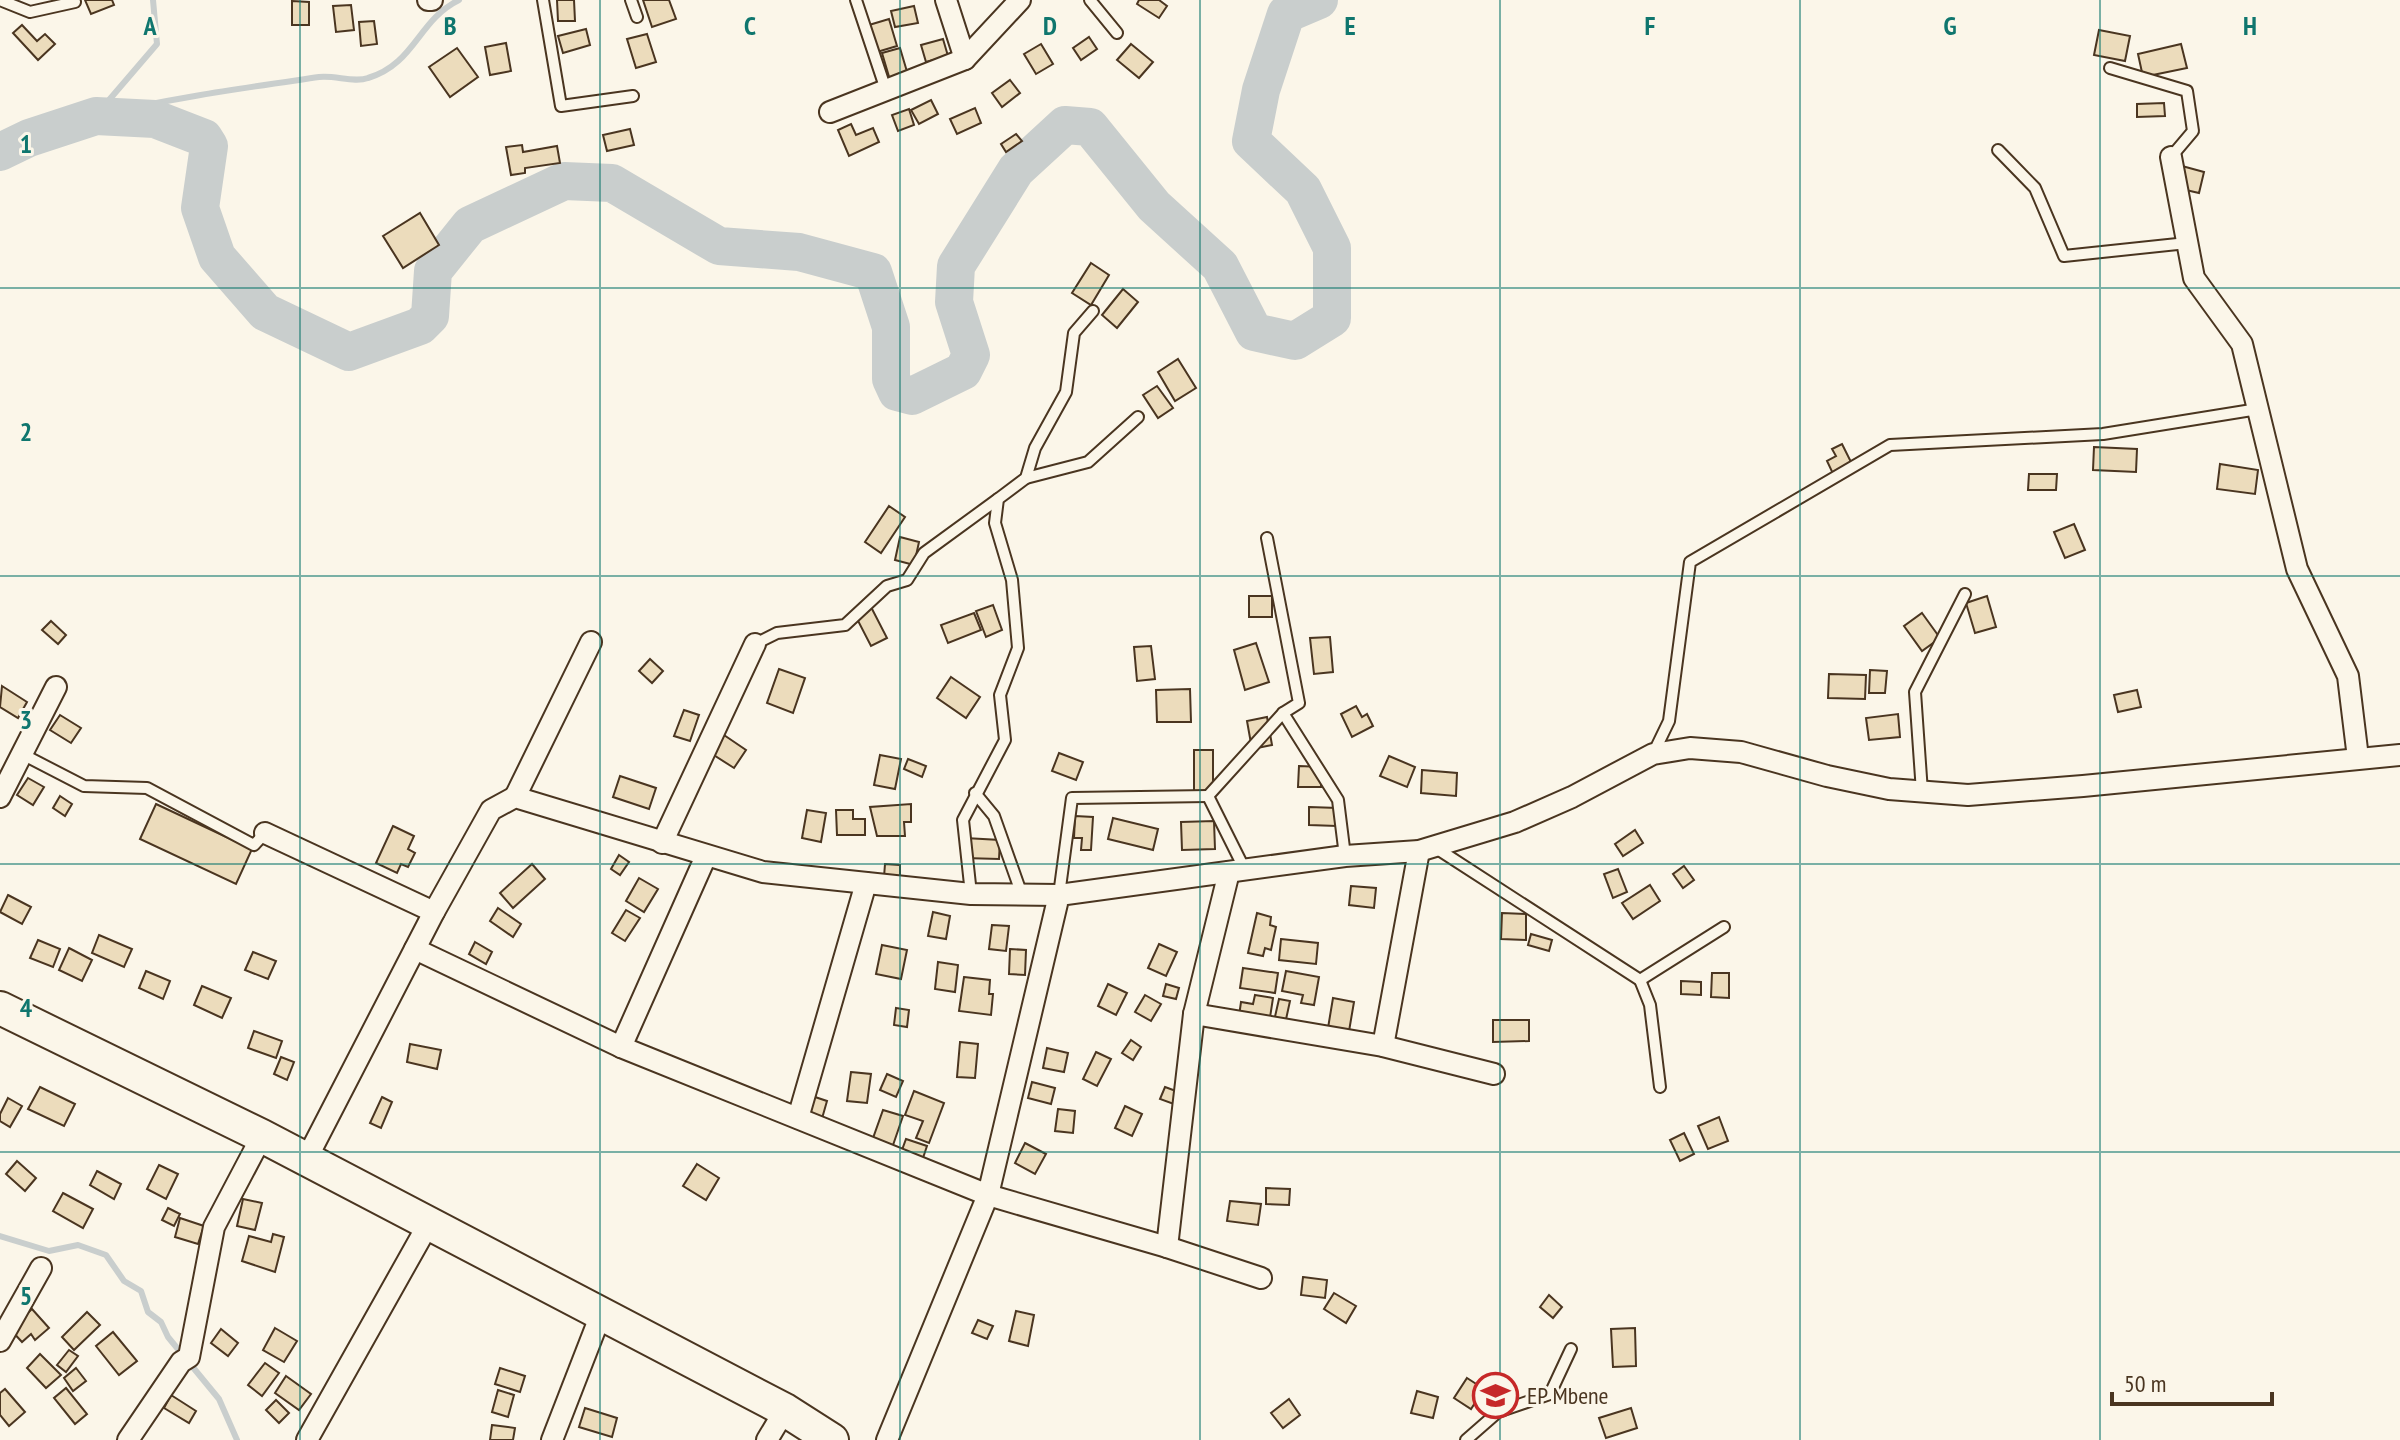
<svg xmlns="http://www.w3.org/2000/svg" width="2400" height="1440" viewBox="0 0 2400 1440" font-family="'PT Sans Narrow',sans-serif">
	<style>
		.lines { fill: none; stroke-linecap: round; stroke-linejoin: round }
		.stream { stroke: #c9cecd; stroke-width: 6 }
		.river { stroke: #c9cecd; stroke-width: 38 }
		.building { fill: #ecdcbc; stroke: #4a3520; stroke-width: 2 }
		.service-casing { stroke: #4a3520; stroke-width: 14 }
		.minor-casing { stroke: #4a3520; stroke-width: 24 }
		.trunk-casing { stroke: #4a3520; stroke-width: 36 }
		.service { stroke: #fbf6e9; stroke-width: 10 }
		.minor { stroke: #fbf6e9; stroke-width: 20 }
		.trunk { stroke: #fbf6e9; stroke-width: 32 }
		.grid { fill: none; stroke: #0f766e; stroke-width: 2; stroke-opacity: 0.55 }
		.labels { text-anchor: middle; stroke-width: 6; stroke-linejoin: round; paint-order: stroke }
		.poi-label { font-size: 24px; fill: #4a3520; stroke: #fbf6e9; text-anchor: start }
		.grid-label { font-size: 26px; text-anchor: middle; font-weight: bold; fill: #0f766e; stroke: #fbf6e9; stroke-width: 6; stroke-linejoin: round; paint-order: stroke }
	</style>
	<rect width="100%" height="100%" fill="#fbf6e9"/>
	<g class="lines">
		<g class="stream">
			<polyline points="97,114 157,44 153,0"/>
			<path d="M96,116C170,98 244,88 319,77C335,75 354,83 368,78C415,64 418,20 459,0"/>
			<polyline points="0,1236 49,1251 78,1245 106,1255 124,1281 141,1291 148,1312 161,1322 168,1337 219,1399 237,1440"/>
		</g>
		<polyline class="river" points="0,152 29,138 96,116 155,119 204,138 209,146 200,208 217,257 265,312 349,352 420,326 430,316 433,271 470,225 564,181 612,183 719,246 799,252 873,272 891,327 891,379 897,392 912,396 963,371 971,355 954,302 956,266 1016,170 1065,125 1090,127 1154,206 1220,266 1254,332 1295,341 1332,318 1332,248 1303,190 1251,141 1261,90 1286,14 1319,0"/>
	</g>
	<g class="building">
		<polygon points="85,0 112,0 114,5 91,14"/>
		<polygon points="557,0 574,0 575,21 558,21"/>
		<polygon points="643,0 669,0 676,19 652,27"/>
		<polygon points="1139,0 1159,0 1167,6 1159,18 1137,4"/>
		<polygon points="292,1 309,2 309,25 292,25"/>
		<polygon points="351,5 354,30 336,32 333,6"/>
		<polygon points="914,6 918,23 895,27 891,11"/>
		<polygon points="889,19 897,46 877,52 869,25"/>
		<polygon points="374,21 377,44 361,46 359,22"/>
		<polygon points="22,25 37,41 45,34 55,44 38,60 13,33"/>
		<polygon points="586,29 590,45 563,53 558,36"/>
		<polygon points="2099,30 2130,36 2125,61 2094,55"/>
		<polygon points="647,34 656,62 636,68 627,39"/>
		<polygon points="1089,37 1097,49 1081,60 1073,48"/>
		<polygon points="943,39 948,56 926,62 921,45"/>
		<polygon points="506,43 511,71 490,75 485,47"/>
		<polygon points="1041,44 1053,64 1036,74 1024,54"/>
		<polygon points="1131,44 1153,62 1139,78 1117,60"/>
		<polygon points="2181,44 2187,68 2143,77 2138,54"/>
		<polygon points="457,48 478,77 450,97 429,67"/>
		<polygon points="900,48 908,75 890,80 882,53"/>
		<polygon points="1010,80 1020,93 1002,107 992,93"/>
		<polygon points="931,100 938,114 919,124 911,110"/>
		<polygon points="2164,103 2165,116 2137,117 2137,104"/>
		<polygon points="975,108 981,123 957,134 950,119"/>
		<polygon points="909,109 914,125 898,131 892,115"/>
		<polygon points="851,124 856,135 873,128 879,142 849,156 838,130"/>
		<polygon points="630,129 634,145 607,151 603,135"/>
		<polygon points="1016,134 1022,141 1006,152 1001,144"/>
		<polygon points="522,145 523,152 557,146 560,163 525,168 525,173 511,175 506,147"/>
		<polygon points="2182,166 2204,172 2199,193 2177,188"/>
		<polygon points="420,213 439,245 403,268 383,236"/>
		<polygon points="1091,263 1109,275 1091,305 1072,293"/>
		<polygon points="1123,289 1138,302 1117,328 1102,315"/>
		<polygon points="1178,359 1196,388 1175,401 1158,372"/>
		<polygon points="1157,386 1173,408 1158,418 1143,395"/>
		<polygon points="1842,444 1854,468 1835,478 1827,461 1836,456 1832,449"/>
		<polygon points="2094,447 2137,449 2136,472 2093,470"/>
		<polygon points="2220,464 2258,470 2255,494 2217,489"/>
		<polygon points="2029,474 2057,474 2056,490 2028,490"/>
		<polygon points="889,506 905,517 881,553 865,542"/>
		<polygon points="2074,524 2085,550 2065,558 2054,532"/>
		<polygon points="900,537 919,542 914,565 895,560"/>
		<rect x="1249" y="596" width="23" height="21"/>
		<polygon points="1987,596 1996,627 1975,633 1966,603"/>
		<polygon points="870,605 887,638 871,646 854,613"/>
		<polygon points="993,605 1002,630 986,637 976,611"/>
		<polygon points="974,613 981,630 948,643 941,625"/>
		<polygon points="1922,613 1940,638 1922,651 1904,626"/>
		<polygon points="51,621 66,635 58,644 42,630"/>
		<polygon points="1330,637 1333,672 1314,674 1310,638"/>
		<polygon points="1256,643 1269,682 1245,690 1234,650"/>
		<polygon points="1151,646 1155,679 1137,681 1134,647"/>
		<polygon points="650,659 663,671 652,683 639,671"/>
		<polygon points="779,669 805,678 793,713 767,703"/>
		<polygon points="1870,670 1887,671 1885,693 1869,693"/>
		<polygon points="1829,674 1866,675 1865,699 1828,698"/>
		<polygon points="951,677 980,697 966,718 937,698"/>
		<polygon points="2,686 27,702 18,718 0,707"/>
		<polygon points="1190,689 1191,722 1157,722 1156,690"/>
		<polygon points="2137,690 2141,707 2118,712 2114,695"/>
		<polygon points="1356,706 1362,717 1367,714 1373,726 1352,737 1341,714"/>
		<polygon points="684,710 699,715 690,741 674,736"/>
		<polygon points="1898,714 1900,737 1869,740 1866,718"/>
		<polygon points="60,715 81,728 71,743 50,730"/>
		<polygon points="1267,717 1272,745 1252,749 1247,721"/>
		<polygon points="721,733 746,750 734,768 709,752"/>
		<rect x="1194" y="750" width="19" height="41"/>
		<polygon points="1059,753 1083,762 1076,780 1052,771"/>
		<polygon points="880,755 901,759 895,789 874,785"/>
		<polygon points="1389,756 1415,767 1407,787 1380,776"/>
		<polygon points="908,759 926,766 922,777 904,769"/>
		<polygon points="1299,766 1322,767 1321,787 1298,787"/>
		<polygon points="1422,770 1457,773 1456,796 1421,793"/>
		<polygon points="620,776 656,788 649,809 613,797"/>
		<polygon points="28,778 44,787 33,805 17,795"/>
		<polygon points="60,796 72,804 65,816 53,808"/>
		<polygon points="156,804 252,849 236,884 140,839"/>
		<polygon points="911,804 911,822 904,822 905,836 877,836 870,807"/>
		<polygon points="1309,807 1338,808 1337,826 1309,825"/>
		<polygon points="807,810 826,813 821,842 802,838"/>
		<polygon points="836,810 853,810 853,819 865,819 865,835 837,835"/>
		<polygon points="1075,816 1093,817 1091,850 1081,850 1082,838 1074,838"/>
		<polygon points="1113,818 1158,829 1153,850 1108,839"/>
		<polygon points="1214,821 1215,849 1182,850 1181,822"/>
		<polygon points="393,826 414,836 408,849 415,853 408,867 401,864 397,873 376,863"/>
		<polygon points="1635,830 1643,843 1623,856 1615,844"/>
		<polygon points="965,838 1000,840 999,859 964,858"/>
		<polygon points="619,855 629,862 620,875 611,869"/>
		<polygon points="532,864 545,879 513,908 500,893"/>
		<polygon points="885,864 900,865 900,878 884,877"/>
		<polygon points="1684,866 1694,880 1683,888 1673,874"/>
		<polygon points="1618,869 1627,892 1613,898 1604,874"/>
		<polygon points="639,878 658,889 644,912 626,901"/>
		<polygon points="1650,885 1660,901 1633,919 1622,903"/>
		<polygon points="1351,886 1376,888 1374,908 1349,905"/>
		<polygon points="8,895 31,907 22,924 0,912"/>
		<polygon points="498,908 521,924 513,937 490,921"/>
		<polygon points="626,910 640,918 625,941 612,933"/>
		<polygon points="933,912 950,916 946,939 928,936"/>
		<polygon points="1257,913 1271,917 1270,925 1276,927 1271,950 1265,948 1263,956 1248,953"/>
		<polygon points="1502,913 1526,914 1526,940 1501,939"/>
		<polygon points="992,925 1009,926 1006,951 989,949"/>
		<polygon points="1531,934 1552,940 1549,951 1528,945"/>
		<polygon points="99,935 132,949 124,967 92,953"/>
		<polygon points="1281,939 1318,943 1316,964 1279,960"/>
		<polygon points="38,940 60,949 53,967 30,958"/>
		<polygon points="475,942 492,952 486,964 469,954"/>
		<polygon points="1159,944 1177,952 1166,976 1148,968"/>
		<polygon points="882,945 907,950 901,979 876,974"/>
		<polygon points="69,948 92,960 82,981 59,970"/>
		<polygon points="1010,949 1026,950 1025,975 1009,974"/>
		<polygon points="253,952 276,961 268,979 245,970"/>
		<polygon points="938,962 958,965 955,992 935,989"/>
		<polygon points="1243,968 1278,973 1275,993 1240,988"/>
		<polygon points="146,971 170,981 163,999 139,988"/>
		<polygon points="1286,971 1319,977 1314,1005 1301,1003 1303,995 1282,991"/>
		<polygon points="1712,973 1729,973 1729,998 1711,997"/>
		<polygon points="964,977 990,980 989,994 993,994 991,1015 959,1011"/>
		<polygon points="1681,981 1701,982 1701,995 1681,994"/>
		<polygon points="1108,984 1127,993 1116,1015 1098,1006"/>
		<polygon points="1166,984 1179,988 1176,999 1163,996"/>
		<polygon points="202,986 231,998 222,1018 194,1005"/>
		<polygon points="1145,995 1161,1004 1151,1021 1135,1012"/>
		<polygon points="1255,995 1273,998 1269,1024 1239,1016 1241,1002 1253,1004"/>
		<polygon points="1333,998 1354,1002 1348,1037 1327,1034"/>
		<polygon points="1279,999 1290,1001 1285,1024 1274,1021"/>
		<polygon points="896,1008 909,1010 907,1027 894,1025"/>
		<polygon points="1493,1020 1529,1020 1529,1041 1493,1042"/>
		<polygon points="254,1031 282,1041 276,1058 248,1048"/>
		<polygon points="1131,1040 1141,1047 1133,1060 1122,1053"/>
		<polygon points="960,1042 978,1044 975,1078 957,1077"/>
		<polygon points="410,1044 441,1050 437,1069 407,1062"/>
		<polygon points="1047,1048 1068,1053 1064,1072 1043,1068"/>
		<polygon points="1096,1052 1111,1059 1097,1086 1083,1079"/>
		<polygon points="281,1057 294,1062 287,1080 274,1074"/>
		<polygon points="851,1072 871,1074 867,1103 847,1101"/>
		<polygon points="887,1074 903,1081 896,1097 880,1090"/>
		<polygon points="1032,1082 1055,1088 1051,1104 1028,1098"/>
		<polygon points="40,1087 75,1104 64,1126 28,1109"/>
		<polygon points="1165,1087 1187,1095 1182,1107 1160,1099"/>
		<polygon points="914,1091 944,1103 929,1143 916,1138 923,1121 905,1115"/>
		<polygon points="809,1095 827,1101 821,1122 802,1116"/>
		<polygon points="382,1097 392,1102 381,1128 370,1123"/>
		<polygon points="8,1098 22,1106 10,1127 0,1121 0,1114"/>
		<polygon points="1125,1106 1142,1114 1132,1136 1115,1128"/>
		<polygon points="1058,1109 1075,1111 1073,1133 1055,1131"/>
		<polygon points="883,1110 903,1116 892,1148 872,1141"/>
		<polygon points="1719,1117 1728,1141 1708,1149 1698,1126"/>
		<polygon points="1684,1133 1694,1154 1680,1161 1670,1140"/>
		<polygon points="906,1139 927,1146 923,1158 902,1150"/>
		<polygon points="1025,1143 1046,1154 1035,1174 1015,1163"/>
		<polygon points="17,1161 36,1178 25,1191 6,1174"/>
		<polygon points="697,1164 719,1178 706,1200 683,1186"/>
		<polygon points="159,1165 178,1174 166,1199 147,1189"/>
		<polygon points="97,1171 121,1184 114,1199 90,1185"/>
		<polygon points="1266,1188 1290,1189 1289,1205 1266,1204"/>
		<polygon points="63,1193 93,1209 83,1228 53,1211"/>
		<polygon points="243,1199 262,1203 255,1230 237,1226"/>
		<polygon points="1230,1201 1261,1204 1258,1225 1227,1221"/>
		<polygon points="168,1208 180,1214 174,1226 162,1220"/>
		<polygon points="180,1218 204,1226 198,1244 175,1237"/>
		<polygon points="273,1234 284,1237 275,1272 242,1261 249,1236 271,1242"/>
		<polygon points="1303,1277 1327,1280 1325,1298 1301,1295"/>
		<polygon points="1334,1293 1356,1306 1346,1323 1324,1309"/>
		<polygon points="1549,1295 1562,1307 1553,1318 1540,1307"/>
		<polygon points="32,1309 49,1328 35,1340 31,1334 22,1342 10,1329"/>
		<polygon points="1016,1311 1034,1315 1028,1346 1009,1341"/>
		<polygon points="87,1312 100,1325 74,1350 62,1337"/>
		<polygon points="978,1320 993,1326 987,1339 972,1333"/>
		<polygon points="275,1328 297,1341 284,1362 263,1350"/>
		<polygon points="1635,1328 1636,1366 1613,1367 1611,1329"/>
		<polygon points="221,1329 238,1343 228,1356 211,1343"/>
		<polygon points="113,1332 137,1361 119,1375 96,1346"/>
		<polygon points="69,1350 78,1356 66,1372 57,1365"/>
		<polygon points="40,1354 61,1375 46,1388 27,1368"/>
		<polygon points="265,1363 279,1373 262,1396 248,1385"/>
		<polygon points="76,1368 86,1381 73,1391 64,1378"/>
		<polygon points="500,1368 525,1376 520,1392 495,1384"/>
		<polygon points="286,1376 311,1394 299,1410 275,1393"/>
		<polygon points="1467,1378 1484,1389 1471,1409 1454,1398"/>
		<polygon points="66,1388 87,1414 75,1424 54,1398"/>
		<polygon points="5,1389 25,1412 9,1426 0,1415 0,1393"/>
		<polygon points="498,1390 514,1395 508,1417 492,1412"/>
		<polygon points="1417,1391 1438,1397 1433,1418 1411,1413"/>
		<polygon points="171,1395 196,1411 189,1423 164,1408"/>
		<polygon points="1289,1399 1300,1415 1283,1428 1271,1413"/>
		<polygon points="276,1400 289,1413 279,1423 266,1410"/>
		<polygon points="585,1408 617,1418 612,1437 579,1427"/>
		<polygon points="1631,1408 1637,1428 1606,1438 1599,1418"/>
		<polygon points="492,1425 515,1428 513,1440 490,1440"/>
	</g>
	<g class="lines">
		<defs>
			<g id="service">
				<polyline points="0,0 30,12 75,2 74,0"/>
				<polyline points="543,0 561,106 633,96"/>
				<polyline points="631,0 637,17"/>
				<polyline points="856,0 886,90"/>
				<polyline points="1090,0 1117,33"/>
				<polyline points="2110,68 2187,91 2193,131 2171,157"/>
				<polyline points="1998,150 2035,188 2064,256 2187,243"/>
				<polyline points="1026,478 1088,462 1138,417"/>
				<polyline points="755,644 777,633 845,625 887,586 907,580 924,553 998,499"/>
				<polyline points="1283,713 1338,800 1345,856"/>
				<polyline points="1654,752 1669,721 1690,562 1890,445 2103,434 2258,409"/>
				<polyline points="22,754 84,786 147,788 254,845 265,833"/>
				<polyline points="1922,792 1915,692 1965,594"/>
				<polyline points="975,793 994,816 1022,895"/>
				<polyline points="1436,848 1640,980 1724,927"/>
				<polyline points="1245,870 1208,796 1283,713 1299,703 1267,538"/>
				<polyline points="971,894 963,820 1005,740 1000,695 1018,648 1012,580 995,523 998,499 1026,478 1035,448 1066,392 1074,333 1093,311"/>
				<polyline points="1059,895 1072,798 1208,796"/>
				<polyline points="1640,980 1650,1005 1660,1087"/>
				<polyline points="1466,1440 1498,1412 1550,1394 1571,1349"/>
			</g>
			<g id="minor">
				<polyline points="428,0 432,0"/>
				<polyline points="946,0 965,59"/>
				<polyline points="830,112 965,59 1020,0"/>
				<polyline points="2171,157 2194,278 2242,344 2297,569 2348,676 2358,758"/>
				<polyline points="0,797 56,687"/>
				<polyline points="515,797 591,642"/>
				<polyline points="265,833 434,912"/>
				<polyline points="662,843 755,644"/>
				<polyline points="415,949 621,1047 988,1195 1167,1247 1261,1278"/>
				<polyline points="1194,1014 1383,1046 1494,1074"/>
				<polyline points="1383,1046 1419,851"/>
				<polyline points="621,1047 706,856"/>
				<polyline points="798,1118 866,883"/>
				<polyline points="306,1160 434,912 491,810 515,797 763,872 971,894 1059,895"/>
				<polyline points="1167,1247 1194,1014 1229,872"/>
				<polyline points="0,1341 41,1268"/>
				<polyline points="128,1440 181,1362 189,1357 214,1227 262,1136"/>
				<polyline points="307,1440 429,1223"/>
				<polyline points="552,1440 601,1314"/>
				<polyline points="767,1440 785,1410"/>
				<polyline points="887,1440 988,1195 1059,895 1345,856 1419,851 1515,822 1572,797 1653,754 1690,748 1741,752 1827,776 1889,789 1968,795 2083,786 2400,755"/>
			</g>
			<polyline id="trunk" points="0,1008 262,1136 785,1410 832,1440"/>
		</defs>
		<use href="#service" class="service-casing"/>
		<use href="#minor" class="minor-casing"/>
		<use href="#trunk" class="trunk-casing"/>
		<use href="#service" class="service"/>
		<use href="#minor" class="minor"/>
		<use href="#trunk" class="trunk"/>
	</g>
	<path class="grid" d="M300,0V1440M600,0V1440M900,0V1440M1200,0V1440M1500,0V1440M1800,0V1440M2100,0V1440M0,288H2400M0,576H2400M0,864H2400M0,1152H2400"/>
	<defs>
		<symbol id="school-ring" viewBox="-11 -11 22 22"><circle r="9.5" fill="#fbf6e9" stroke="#c62828" stroke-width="1.5"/><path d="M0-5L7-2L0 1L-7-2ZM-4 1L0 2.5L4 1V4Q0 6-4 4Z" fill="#c62828"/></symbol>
	</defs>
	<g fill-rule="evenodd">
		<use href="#school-ring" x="1470" y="1370" width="51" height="51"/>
	</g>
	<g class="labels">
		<g class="poi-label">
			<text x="1527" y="1404">EP Mbene</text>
		</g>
	</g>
	<g class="grid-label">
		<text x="150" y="35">A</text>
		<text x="450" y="35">B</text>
		<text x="750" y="35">C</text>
		<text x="1050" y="35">D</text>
		<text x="1350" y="35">E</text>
		<text x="1650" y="35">F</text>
		<text x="1950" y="35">G</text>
		<text x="2250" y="35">H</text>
		<text x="26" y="153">1</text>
		<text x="26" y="441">2</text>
		<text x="26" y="729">3</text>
		<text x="26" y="1017">4</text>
		<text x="26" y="1305">5</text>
	</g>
	<path d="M2112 1392v12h160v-12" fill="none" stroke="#4a3520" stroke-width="4"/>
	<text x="2124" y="1392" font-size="24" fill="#4a3520" stroke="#fbf6e9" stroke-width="6" paint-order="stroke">50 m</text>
</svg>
